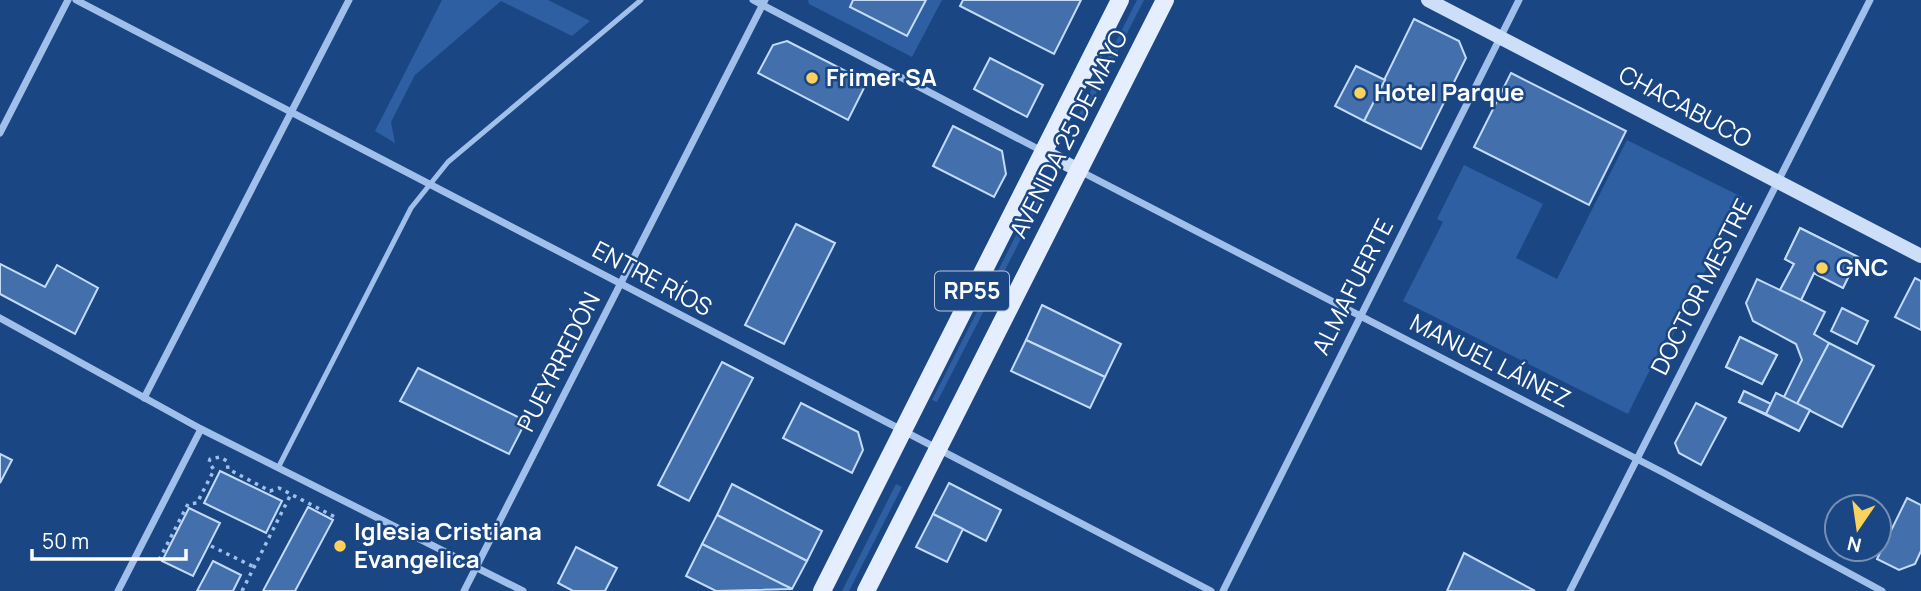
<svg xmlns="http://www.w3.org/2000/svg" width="1921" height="591" viewBox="0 0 1921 591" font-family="Manrope,sans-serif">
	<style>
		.green { fill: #2d5fa2 }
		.building { fill: #4370ac; stroke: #c4dbf8; stroke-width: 2 }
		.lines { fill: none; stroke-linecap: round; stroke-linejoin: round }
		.path { stroke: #a0c0eb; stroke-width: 3.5; stroke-dasharray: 3.5 5; stroke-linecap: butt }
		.lane { stroke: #a0c0eb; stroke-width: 5 }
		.street { stroke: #a0c0eb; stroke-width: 7 }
		.secondary { stroke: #ccdef8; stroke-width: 14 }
		.primary { stroke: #e4eeff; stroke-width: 18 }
		.poi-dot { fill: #fdd25c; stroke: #1a4683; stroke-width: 2.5 }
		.labels { text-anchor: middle; stroke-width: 5; stroke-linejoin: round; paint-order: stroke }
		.shield { fill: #1a4683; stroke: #bac8da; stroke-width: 2 }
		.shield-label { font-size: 23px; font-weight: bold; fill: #fff }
		.poi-label { font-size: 24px; font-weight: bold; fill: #fff; stroke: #1a4683; text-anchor: start }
		.street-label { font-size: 24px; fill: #fff; stroke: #1a4683 }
	</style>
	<rect width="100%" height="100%" fill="#1a4683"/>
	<g class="green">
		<polygon points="442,0 548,0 590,21 572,36 501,1 415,75 391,122 395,143 375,131"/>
		<polygon points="808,0 942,0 912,57 809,4"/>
		<polygon points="1137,0 1144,0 1083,119 1078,116"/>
		<polygon points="1627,140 1742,197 1672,337 1667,335 1628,414 1403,301 1443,222 1437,219 1464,165 1543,204 1516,258 1557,279"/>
		<polygon points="1034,200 1040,202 937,402 932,400"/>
		<polygon points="896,484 902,487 849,591 842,591"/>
	</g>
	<g class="building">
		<polygon points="853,0 926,0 907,36 850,7"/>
		<polygon points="963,0 1081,0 1054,54 960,6"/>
		<polygon points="1414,19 1459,41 1466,58 1421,149 1364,121"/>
		<polygon points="787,41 867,82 848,120 758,73 773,45"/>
		<polygon points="990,58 1043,85 1027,117 974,89"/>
		<polygon points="1356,66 1385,80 1364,121 1335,106"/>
		<polygon points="1511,73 1626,131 1589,205 1474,147"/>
		<polygon points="953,126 1002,151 1006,174 994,197 933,166"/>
		<polygon points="796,224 835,243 784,344 745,325"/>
		<polygon points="1800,228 1858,257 1843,288 1814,273 1801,300 1825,312 1814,334 1829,343 1797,404 1810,410 1799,431 1739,402 1744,391 1771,404 1776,393 1784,397 1802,360 1796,344 1753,321 1746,303 1757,279 1780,290 1794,264 1785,259"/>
		<polygon points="1800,228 1858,257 1843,288 1814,273 1801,300 1780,290 1794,264 1785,259"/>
		<polygon points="0,264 45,287 57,265 98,288 75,334 0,294"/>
		<polygon points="1915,278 1921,281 1921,330 1895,317"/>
		<polygon points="1042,305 1121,344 1105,377 1026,340"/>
		<polygon points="1842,308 1868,321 1857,344 1831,331"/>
		<polygon points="1740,337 1777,355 1762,384 1726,367"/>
		<polygon points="1740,337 1777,355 1762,384 1726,367"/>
		<polygon points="1026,340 1105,377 1090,408 1011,371"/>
		<polygon points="1829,343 1874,366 1842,427 1797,404"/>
		<polygon points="722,362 753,378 689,501 658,485"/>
		<polygon points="418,368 526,421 509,454 400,401"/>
		<polygon points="1744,391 1771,404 1766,414 1739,402"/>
		<polygon points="1776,393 1810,410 1799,431 1766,414"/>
		<polygon points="801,403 858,432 863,450 852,473 783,438"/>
		<polygon points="1696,403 1726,418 1701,465 1679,453 1675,443"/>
		<polygon points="0,454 12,460 0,483"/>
		<polygon points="220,471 282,501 266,533 204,503"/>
		<polygon points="949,483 1001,510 986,541 933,514"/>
		<polygon points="732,484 822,531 807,561 717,515"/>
		<polygon points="1907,498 1921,505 1921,551 1915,564 1899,570 1877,559"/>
		<polygon points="308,507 333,520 295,591 263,591"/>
		<polygon points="189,508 220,523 193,576 162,561"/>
		<polygon points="933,514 963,529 947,562 916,547"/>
		<polygon points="717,515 807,561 792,589 702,544"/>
		<polygon points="702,544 792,589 716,591 686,576"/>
		<polygon points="576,547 617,568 605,591 573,591 558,583"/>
		<polygon points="1464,553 1535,591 1447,591"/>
		<polygon points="213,561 241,575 233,591 197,591"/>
	</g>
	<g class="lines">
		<g class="path">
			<polyline points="211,546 254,567"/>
			<polyline points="159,560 188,504 197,503 214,470 209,462 210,459 220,457 227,461 228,469 270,491 279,488 337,518"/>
			<polyline points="242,591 291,494"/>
		</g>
		<polyline class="lane" points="278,468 411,208 448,162 641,0"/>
		<g class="street">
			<polyline points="76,0 1211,591"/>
			<polyline points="753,0 1042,151"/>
			<polyline points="0,133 68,0"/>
			<polyline points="1080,171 1664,473 1882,591"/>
			<polyline points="0,318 201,429 523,591"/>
			<polyline points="144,398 349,0"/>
			<polyline points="118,591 201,429"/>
			<polyline points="464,591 765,0"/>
			<polyline points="1223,591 1519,0"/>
			<polyline points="1570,591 1870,0"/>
		</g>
		<g class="secondary">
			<polyline points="1428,0 1921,256"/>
			<polyline points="1043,151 1078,170"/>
		</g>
		<g class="primary">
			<polyline points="822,591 1120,0"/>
			<polyline points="866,591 1165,0"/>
		</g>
	</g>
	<g class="poi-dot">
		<circle cx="812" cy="78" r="7"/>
		<circle cx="1360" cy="93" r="7"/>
		<circle cx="1822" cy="268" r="7"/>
		<circle cx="340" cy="546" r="7"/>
	</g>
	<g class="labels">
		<rect class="shield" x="935" y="271.5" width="74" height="39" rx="5"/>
		<g class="shield-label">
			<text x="972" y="299">RP55</text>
		</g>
		<g class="poi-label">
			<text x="826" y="86">Frimer SA</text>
			<text x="1374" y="101">Hotel Parque</text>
			<text x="1836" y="276">GNC</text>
			<text x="354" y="540">Iglesia Cristiana<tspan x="354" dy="28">Evangelica</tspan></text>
		</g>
		<g class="street-label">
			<text transform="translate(1685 107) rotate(28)" y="8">CHACABUCO</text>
			<text transform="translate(1069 134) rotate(-63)" y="8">AVENIDA 25 DE MAYO</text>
			<text transform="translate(652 279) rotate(28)" y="8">ENTRE RÍOS</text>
			<text transform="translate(1353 287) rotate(-63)" y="8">ALMAFUERTE</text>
			<text transform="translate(1702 287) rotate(-63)" y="8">DOCTOR MESTRE</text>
			<text transform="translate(1490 361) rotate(27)" y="8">MANUEL LÁINEZ</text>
			<text transform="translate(559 362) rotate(-63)" y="8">PUEYRREDÓN</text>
		</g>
	</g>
	<g transform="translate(1858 528) rotate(193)"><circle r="33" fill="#1a4683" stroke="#7690b5" stroke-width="2"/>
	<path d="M0-5L12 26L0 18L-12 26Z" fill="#fdd25c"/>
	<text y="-10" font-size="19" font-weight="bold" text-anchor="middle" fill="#ffffff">N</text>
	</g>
	<path d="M32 549v10h154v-10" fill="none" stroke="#ffffff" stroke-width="3.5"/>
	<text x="42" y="549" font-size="21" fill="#ffffff" stroke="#1a4683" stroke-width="5" paint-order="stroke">50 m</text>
</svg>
